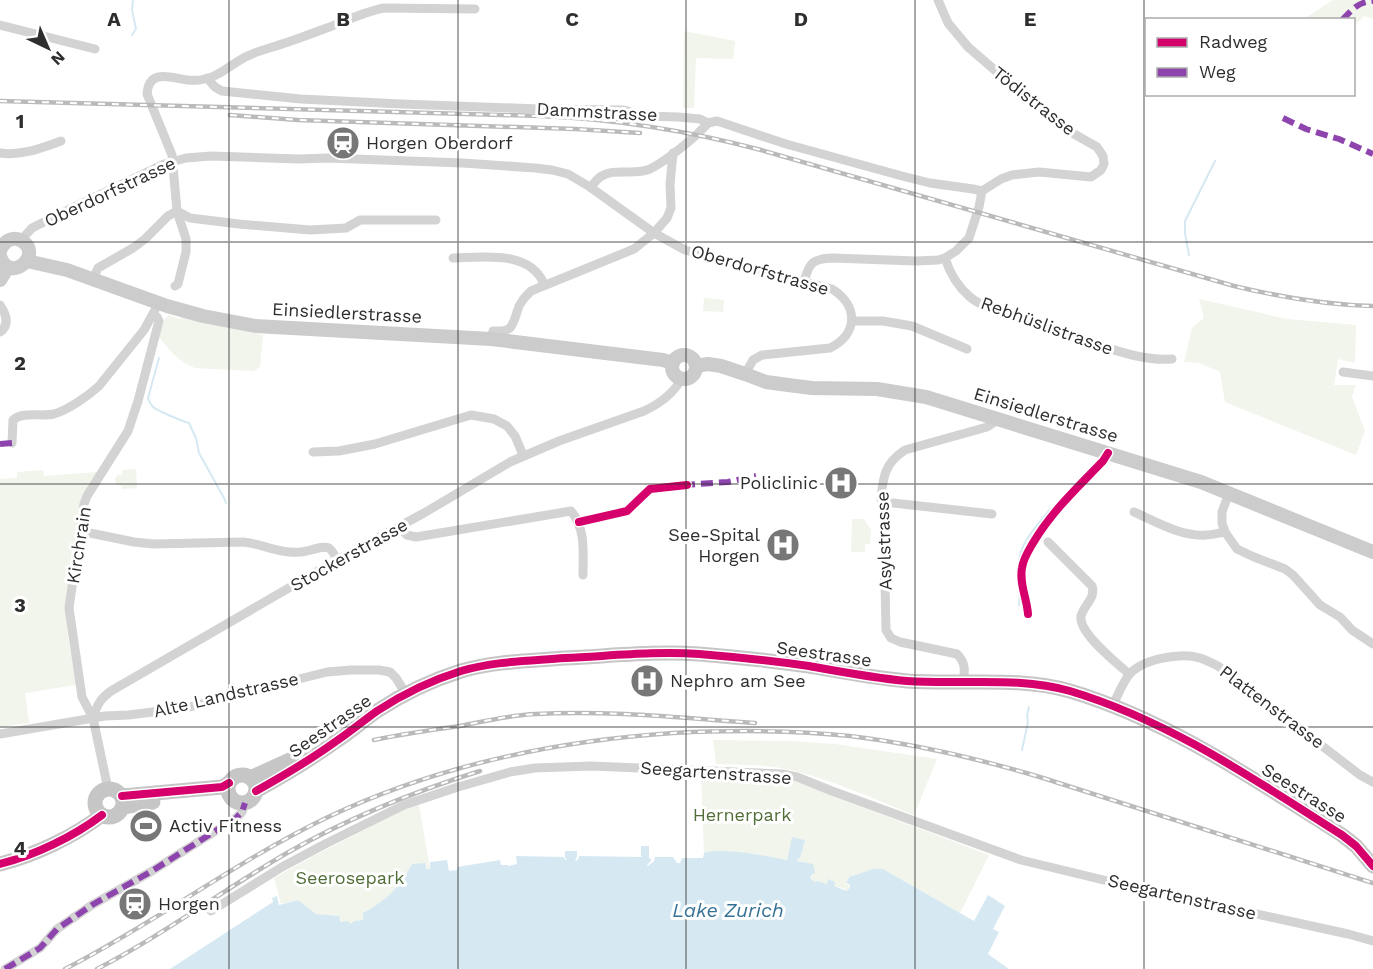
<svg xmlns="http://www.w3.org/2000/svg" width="1373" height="969" viewBox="0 0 1373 969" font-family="'Work Sans',sans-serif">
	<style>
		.green { fill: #f1f5eb }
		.water { fill: #d6e9f3 }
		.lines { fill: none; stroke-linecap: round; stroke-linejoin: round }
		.stream { stroke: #d6e9f3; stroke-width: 2 }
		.street { stroke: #d3d3d3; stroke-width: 9 }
		.secondary { stroke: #ccc; stroke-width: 14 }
		.primary { stroke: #c6c6c6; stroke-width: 15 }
		.rail-casing { stroke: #bababa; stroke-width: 4.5 }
		.rail { stroke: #fff; stroke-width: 2; stroke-dasharray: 7; stroke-linecap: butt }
		.quiet { stroke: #8e44ad; stroke-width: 6; stroke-dasharray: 12 6; stroke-linecap: butt }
		.cycleway-casing { stroke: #fff; stroke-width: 11 }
		.cycleway { stroke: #d6006c; stroke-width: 8 }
		.grid { fill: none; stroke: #2e2e2e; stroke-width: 1.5; stroke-opacity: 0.55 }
		.labels { text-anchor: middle; stroke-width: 6; stroke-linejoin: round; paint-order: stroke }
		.street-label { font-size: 18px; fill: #2e2e2e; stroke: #fff }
		.poi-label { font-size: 18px; fill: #2e2e2e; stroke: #fff; text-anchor: start }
		.park-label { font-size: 18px; fill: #526e38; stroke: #fff }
		.water-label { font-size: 20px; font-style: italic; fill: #367297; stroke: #fff }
		.grid-label { font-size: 20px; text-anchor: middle; font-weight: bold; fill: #2e2e2e; stroke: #fff; stroke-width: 6; stroke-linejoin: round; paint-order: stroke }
	</style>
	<rect width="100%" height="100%" fill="#fff"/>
	<g class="green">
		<polygon points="1333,0 1373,0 1373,19 1364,16 1354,26 1354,20 1304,19"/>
		<polygon points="684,31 735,41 733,59 696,58 694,108 683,108"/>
		<polygon points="704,298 724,300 723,312 703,311"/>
		<polygon points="1199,299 1287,319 1356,325 1355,363 1338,359 1334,385 1356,385 1352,397 1365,431 1356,455 1225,402 1220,372 1199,363 1184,362 1192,328 1204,318"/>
		<path d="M169,315L177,318H183L263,335L260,367L254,371L195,368C179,362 169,350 159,337L164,320Z"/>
		<polygon points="136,469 137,488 122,489 122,486 116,484 115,479 117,475 122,475 122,470"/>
		<polygon points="43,470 44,476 98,472 81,504 68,602 68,637 76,685 25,693 29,723 0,727 0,479 17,478 17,472"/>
		<polygon points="852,519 864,519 871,530 870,544 865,544 865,552 851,552"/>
		<path d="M713,740L791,741L835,744L937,759L914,815C874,799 833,780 791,770C766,764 741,765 716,764Z"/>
		<path d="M701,775L785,780L796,782L989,855L960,913L883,869C871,866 862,875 850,876L846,883L850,888L847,891L843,888L815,882L810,878L812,874L803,862L797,861L805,840L793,837L787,860L704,854Z"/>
		<path d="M419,805L430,869H426L412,865C397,890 389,898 363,913L364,920L354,921L351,924L339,922V916L316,914L298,900L281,904L274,878L314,856L405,809Z"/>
	</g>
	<path class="water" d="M792,837L805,840L800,858H798L797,861L813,864L815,873L812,874L810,878L815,882L817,881L827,884L828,879L835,882L834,886L847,891L850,888L849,884L846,883L850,876C862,875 870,866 883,869L974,921L988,895L1005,906L993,929L999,932L988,954L1009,969H170L273,902L272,898L277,896L279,905L298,900L316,914L339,916L340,922L348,921L351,924L354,921L363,920V913C389,898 397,890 412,864L425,863L426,869H430V862L447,860L449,871L457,870V867L500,860L501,865H507L509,866L517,864L516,856L563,857L567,861L565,857V851H577V857L575,861L578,860L579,856L642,857L641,856V846H649V858L651,859V861L647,865L648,866L654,861L655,857H673L677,863H680L682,858H703L704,853C722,847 767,856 787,860Z"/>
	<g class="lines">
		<g class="stream">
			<polyline points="132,35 136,29 132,10 133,0"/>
			<polyline points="1189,255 1185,233 1185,221 1215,161"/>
			<path d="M159,358L148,398C149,401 151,405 153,407C156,410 184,422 189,423L196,438L199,453L224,498L226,503"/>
			<path d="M1019,605C1021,591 1018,576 1019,562C1020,542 1038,525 1050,509"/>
			<polyline points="1022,750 1028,722 1027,715 1029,707"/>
		</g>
		<g class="street">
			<polyline points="0,25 95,49"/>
			<polyline points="207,78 215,87 222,91 301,99 401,104 539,109 624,110 644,116 678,117 700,119 708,123 717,121 786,144 902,176 930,183 973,189 982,191"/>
			<path d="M0,153C22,156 41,148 61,141"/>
			<path d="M590,187C594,184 597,179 600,177C614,167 633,176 650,169C666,161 696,137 708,123"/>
			<path d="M21,240L32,228L76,206L164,164L186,158L211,156L298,159L328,158L463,163L535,168L552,170L568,174L590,187L654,233L685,250L832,289C859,306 858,334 830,348L762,355L753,360L745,374"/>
			<path d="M453,258C483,257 530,250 544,284"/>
			<path d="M945,258C950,274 957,286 970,297C983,308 1004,313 1020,319C1045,328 1070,336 1095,344C1120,352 1146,361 1172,359"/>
			<polyline points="93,279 98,268 133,248 145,239 168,216 177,211 190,218 239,224 310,230 346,228 360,220 436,220"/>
			<path d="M804,282C809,263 812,259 832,258L916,261L938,260L945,258L956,251L969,238L979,207L982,191L1001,179L1012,175L1039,172L1091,177L1101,170L1104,164L1103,156L1097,147L1067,130L1004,78L968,47L948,23L938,0"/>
			<path d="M175,286L178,284L186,252V239L177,211L172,155L147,94C149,68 171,78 187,80C196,81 205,80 214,76C227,70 237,60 250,55C258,51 267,49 276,46C292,41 308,35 324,29C344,22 363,12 384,8L475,9"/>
			<path d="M0,305C6,314 10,325 0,332"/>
			<polyline points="852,321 883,321 912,326 967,349"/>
			<path d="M491,339L493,331C512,332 512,327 517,312C519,303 525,297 531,291L634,249L654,233L667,218L671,208L670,184L673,153"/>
			<polyline points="1343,372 1373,376"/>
			<path d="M12,443L13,420C23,411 41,417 54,414C68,410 88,396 99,386L144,330L155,310"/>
			<polyline points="313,452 339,451 375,444 471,415 494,419 507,426 515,436 523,455"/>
			<polyline points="1229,493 1222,512 1222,523 1225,532 1237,549 1254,557 1285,569 1293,575 1320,605 1340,617 1352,630 1373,644"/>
			<polyline points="885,503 893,503 992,514"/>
			<path d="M1134,512C1155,521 1181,537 1206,535C1212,535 1218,533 1225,532"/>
			<path d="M399,527L407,535L416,537L571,511C586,529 583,552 583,575"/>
			<path d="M80,531L134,542L154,544L243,542C263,544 280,554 300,552C307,552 323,545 329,548C333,551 335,556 337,560"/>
			<path d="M1048,542L1092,586C1096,598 1084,605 1081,616C1078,633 1118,664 1129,674"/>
			<path d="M963,682C965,671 966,663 957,654L900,642L891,638L886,630L884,536L885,509V503L881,499C883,476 885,463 905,450L987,427L993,423L995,418"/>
			<path d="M1113,706C1117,696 1122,685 1128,676C1141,659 1180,652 1200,658C1206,660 1212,663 1218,666L1360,775L1373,782"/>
			<polyline points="93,718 82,697 69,608 84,504 87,496 128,431 138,401 159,321 157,317 153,315"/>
			<polyline points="0,734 105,716 128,715 186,708 286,681 291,681 327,672 351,670 379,670 390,672 396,678 406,694"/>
			<path d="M108,789L93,718C97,705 100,699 111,691L337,560L424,513L510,462L559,441L644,411C659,404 674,393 682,378"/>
			<polyline points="211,911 282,867 327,843 404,805 458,787 510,772 535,768 591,766 759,773 782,774 797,777 832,791 1021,860 1120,884 1348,934 1373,941"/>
			<polyline points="5,969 40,948 57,929 92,905 152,871 236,818 242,812 245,803"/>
		</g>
		<g class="secondary">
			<path d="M0,251C3,242 12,235 22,241C44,255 9,285 0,256"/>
			<polyline points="27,261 67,270 167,306 203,316 255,326 491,339 663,360 673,363"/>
			<polyline points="0,280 8,267"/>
			<circle cx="684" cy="367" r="12"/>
			<polyline points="696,366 708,364 721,366 745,374 766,382 788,385 812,388 877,389 926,397 1201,482 1373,552"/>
		</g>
		<g class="primary">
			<circle cx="242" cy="789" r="14"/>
			<polyline points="250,778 303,754"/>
			<circle cx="109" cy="803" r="14"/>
			<path d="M256,791C283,776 310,760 335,742C350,732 363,721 377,711C403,694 432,680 461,671C495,661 530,661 565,658C610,656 655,651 699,654C736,657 773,661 809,666C842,672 874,678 907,681C961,685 1018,676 1070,691C1170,721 1255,780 1342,835L1356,846L1373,866"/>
			<polyline points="122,796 222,787 229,783"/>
			<polyline points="123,807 153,802"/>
			<path d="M0,864C35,855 73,837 102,815"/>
		</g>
		<defs>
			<g id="rail">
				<path d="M0,101L541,116C616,119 689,131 761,150L1234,286C1280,297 1326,305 1373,306"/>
				<polyline points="230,115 298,120 575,129 640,133"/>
				<path d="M374,740C402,734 431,730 460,726C485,721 510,715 536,714C609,710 683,718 755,723"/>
				<path d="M65,969C155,923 235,862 326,818C435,766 554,741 673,733C732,730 792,730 850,736C916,744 980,759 1043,778L1373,883"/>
				<path d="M97,969C163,935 223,890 287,853C348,818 413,792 480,771"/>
			</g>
		</defs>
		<use href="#rail" class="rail-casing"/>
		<use href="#rail" class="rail"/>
		<g class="quiet">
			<path d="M1342,20C1353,9 1358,2 1373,1"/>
			<polyline points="1283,118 1306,129 1339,139 1373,154"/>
			<polyline points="0,444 12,443"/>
			<polyline points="683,485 728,482 756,476"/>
			<polyline points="5,969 40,948 57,929 92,905 152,871 236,818 242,812 245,803"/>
		</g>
		<defs>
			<g id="cycleway">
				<polyline points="579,522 627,511 650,489 687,485"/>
				<path d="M1028,614C1027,599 1019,583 1022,568C1023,559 1029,550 1033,543C1052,511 1078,487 1103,461L1108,453"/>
				<path d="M256,791C283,776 310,760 335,742C350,732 363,721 377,711C403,694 432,680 461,671C495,661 530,661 565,658C610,656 655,651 699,654C736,657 773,661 809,666C842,672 874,678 907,681C961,685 1018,676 1070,691C1170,721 1255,780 1342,835L1356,846L1373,866"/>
				<polyline points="122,796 222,787 229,783"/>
				<path d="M0,864C35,855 73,837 102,815"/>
			</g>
		</defs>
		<use href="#cycleway" class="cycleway-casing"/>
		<use href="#cycleway" class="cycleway"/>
	</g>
	<path class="grid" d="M229,0V969M458,0V969M686,0V969M915,0V969M1144,0V969M0,242H1373M0,484H1373M0,727H1373"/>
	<defs>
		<symbol id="station-disc" viewBox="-11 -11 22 22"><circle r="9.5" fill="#777" stroke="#fff"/><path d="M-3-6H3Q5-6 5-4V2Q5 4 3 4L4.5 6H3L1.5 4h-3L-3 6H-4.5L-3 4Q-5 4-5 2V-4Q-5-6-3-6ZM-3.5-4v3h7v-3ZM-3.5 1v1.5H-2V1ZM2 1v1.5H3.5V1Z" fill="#fff"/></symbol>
		<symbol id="hospital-disc" viewBox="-11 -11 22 22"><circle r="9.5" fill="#777" stroke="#fff"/><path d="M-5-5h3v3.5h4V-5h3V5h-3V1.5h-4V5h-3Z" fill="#fff"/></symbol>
		<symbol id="stadium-disc" viewBox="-11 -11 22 22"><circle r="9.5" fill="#777" stroke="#fff"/><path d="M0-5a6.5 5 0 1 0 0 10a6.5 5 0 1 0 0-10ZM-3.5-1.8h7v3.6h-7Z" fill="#fff"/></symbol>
	</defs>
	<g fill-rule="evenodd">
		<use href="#station-disc" x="324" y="124" width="38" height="38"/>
		<use href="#hospital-disc" x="822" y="464" width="38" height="38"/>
		<use href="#hospital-disc" x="764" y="526" width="38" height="38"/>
		<use href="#hospital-disc" x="628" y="662" width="38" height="38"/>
		<use href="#stadium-disc" x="127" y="807" width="38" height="38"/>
		<use href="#station-disc" x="116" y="885" width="38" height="38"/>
	</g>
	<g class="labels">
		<g class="street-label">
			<text transform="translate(1034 101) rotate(38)" y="6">Tödistrasse</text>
			<text transform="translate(597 112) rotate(3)" y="6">Dammstrasse</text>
			<text transform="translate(110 192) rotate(-25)" y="6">Oberdorfstrasse</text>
			<text transform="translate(760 270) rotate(16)" y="6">Oberdorfstrasse</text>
			<text transform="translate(347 313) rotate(3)" y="6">Einsiedlerstrasse</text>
			<text transform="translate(1047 326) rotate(20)" y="6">Rebhüslistrasse</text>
			<text transform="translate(1046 415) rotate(17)" y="6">Einsiedlerstrasse</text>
			<text transform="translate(884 541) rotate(-92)" y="6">Asylstrasse</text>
			<text transform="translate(79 545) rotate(-81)" y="6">Kirchrain</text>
			<text transform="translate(349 555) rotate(-29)" y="6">Stockerstrasse</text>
			<text transform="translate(824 654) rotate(8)" y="6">Seestrasse</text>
			<text transform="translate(226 695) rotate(-13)" y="6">Alte Landstrasse</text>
			<text transform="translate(1272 707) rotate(37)" y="6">Plattenstrasse</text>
			<text transform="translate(330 726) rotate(-35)" y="6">Seestrasse</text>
			<text transform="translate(716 773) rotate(4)" y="6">Seegartenstrasse</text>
			<text transform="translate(1304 793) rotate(32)" y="6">Seestrasse</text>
			<text transform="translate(1182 897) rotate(13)" y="6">Seegartenstrasse</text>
		</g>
		<g class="poi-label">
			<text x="366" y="149">Horgen Oberdorf</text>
			<text x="818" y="489" text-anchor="end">Policlinic</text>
			<text x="760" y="541" text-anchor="end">See-Spital<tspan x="760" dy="21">Horgen</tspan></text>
			<text x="670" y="687">Nephro am See</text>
			<text x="169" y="832">Activ Fitness</text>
			<text x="158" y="910">Horgen</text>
		</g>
		<g class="park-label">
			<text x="742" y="821">Hernerpark</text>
			<text x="350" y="884">Seerosepark</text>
		</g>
		<g class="water-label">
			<text x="728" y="917">Lake Zurich</text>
		</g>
	</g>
	<g class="grid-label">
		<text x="114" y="26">A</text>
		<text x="343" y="26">B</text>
		<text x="572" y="26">C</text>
		<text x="801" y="26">D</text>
		<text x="1030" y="26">E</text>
		<text x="20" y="128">1</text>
		<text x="20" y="370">2</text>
		<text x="20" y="612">3</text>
		<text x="20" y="855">4</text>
	</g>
	<rect x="1145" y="18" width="210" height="78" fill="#ffffff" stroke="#ababab" stroke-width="1.5"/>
	<rect x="1157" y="38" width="30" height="9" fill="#d6006c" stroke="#ababab" stroke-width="1.5"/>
	<text x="1199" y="48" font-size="18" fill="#2e2e2e">Radweg</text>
	<rect x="1157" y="68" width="30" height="9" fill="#8e44ad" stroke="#ababab" stroke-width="1.5"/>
	<text x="1199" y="78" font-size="18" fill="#2e2e2e">Weg</text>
	<g transform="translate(48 48) rotate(136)" stroke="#ffffff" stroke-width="4.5" paint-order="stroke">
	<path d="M0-4.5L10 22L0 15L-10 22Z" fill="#2e2e2e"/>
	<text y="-9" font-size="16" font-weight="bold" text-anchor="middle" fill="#2e2e2e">N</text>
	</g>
</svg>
